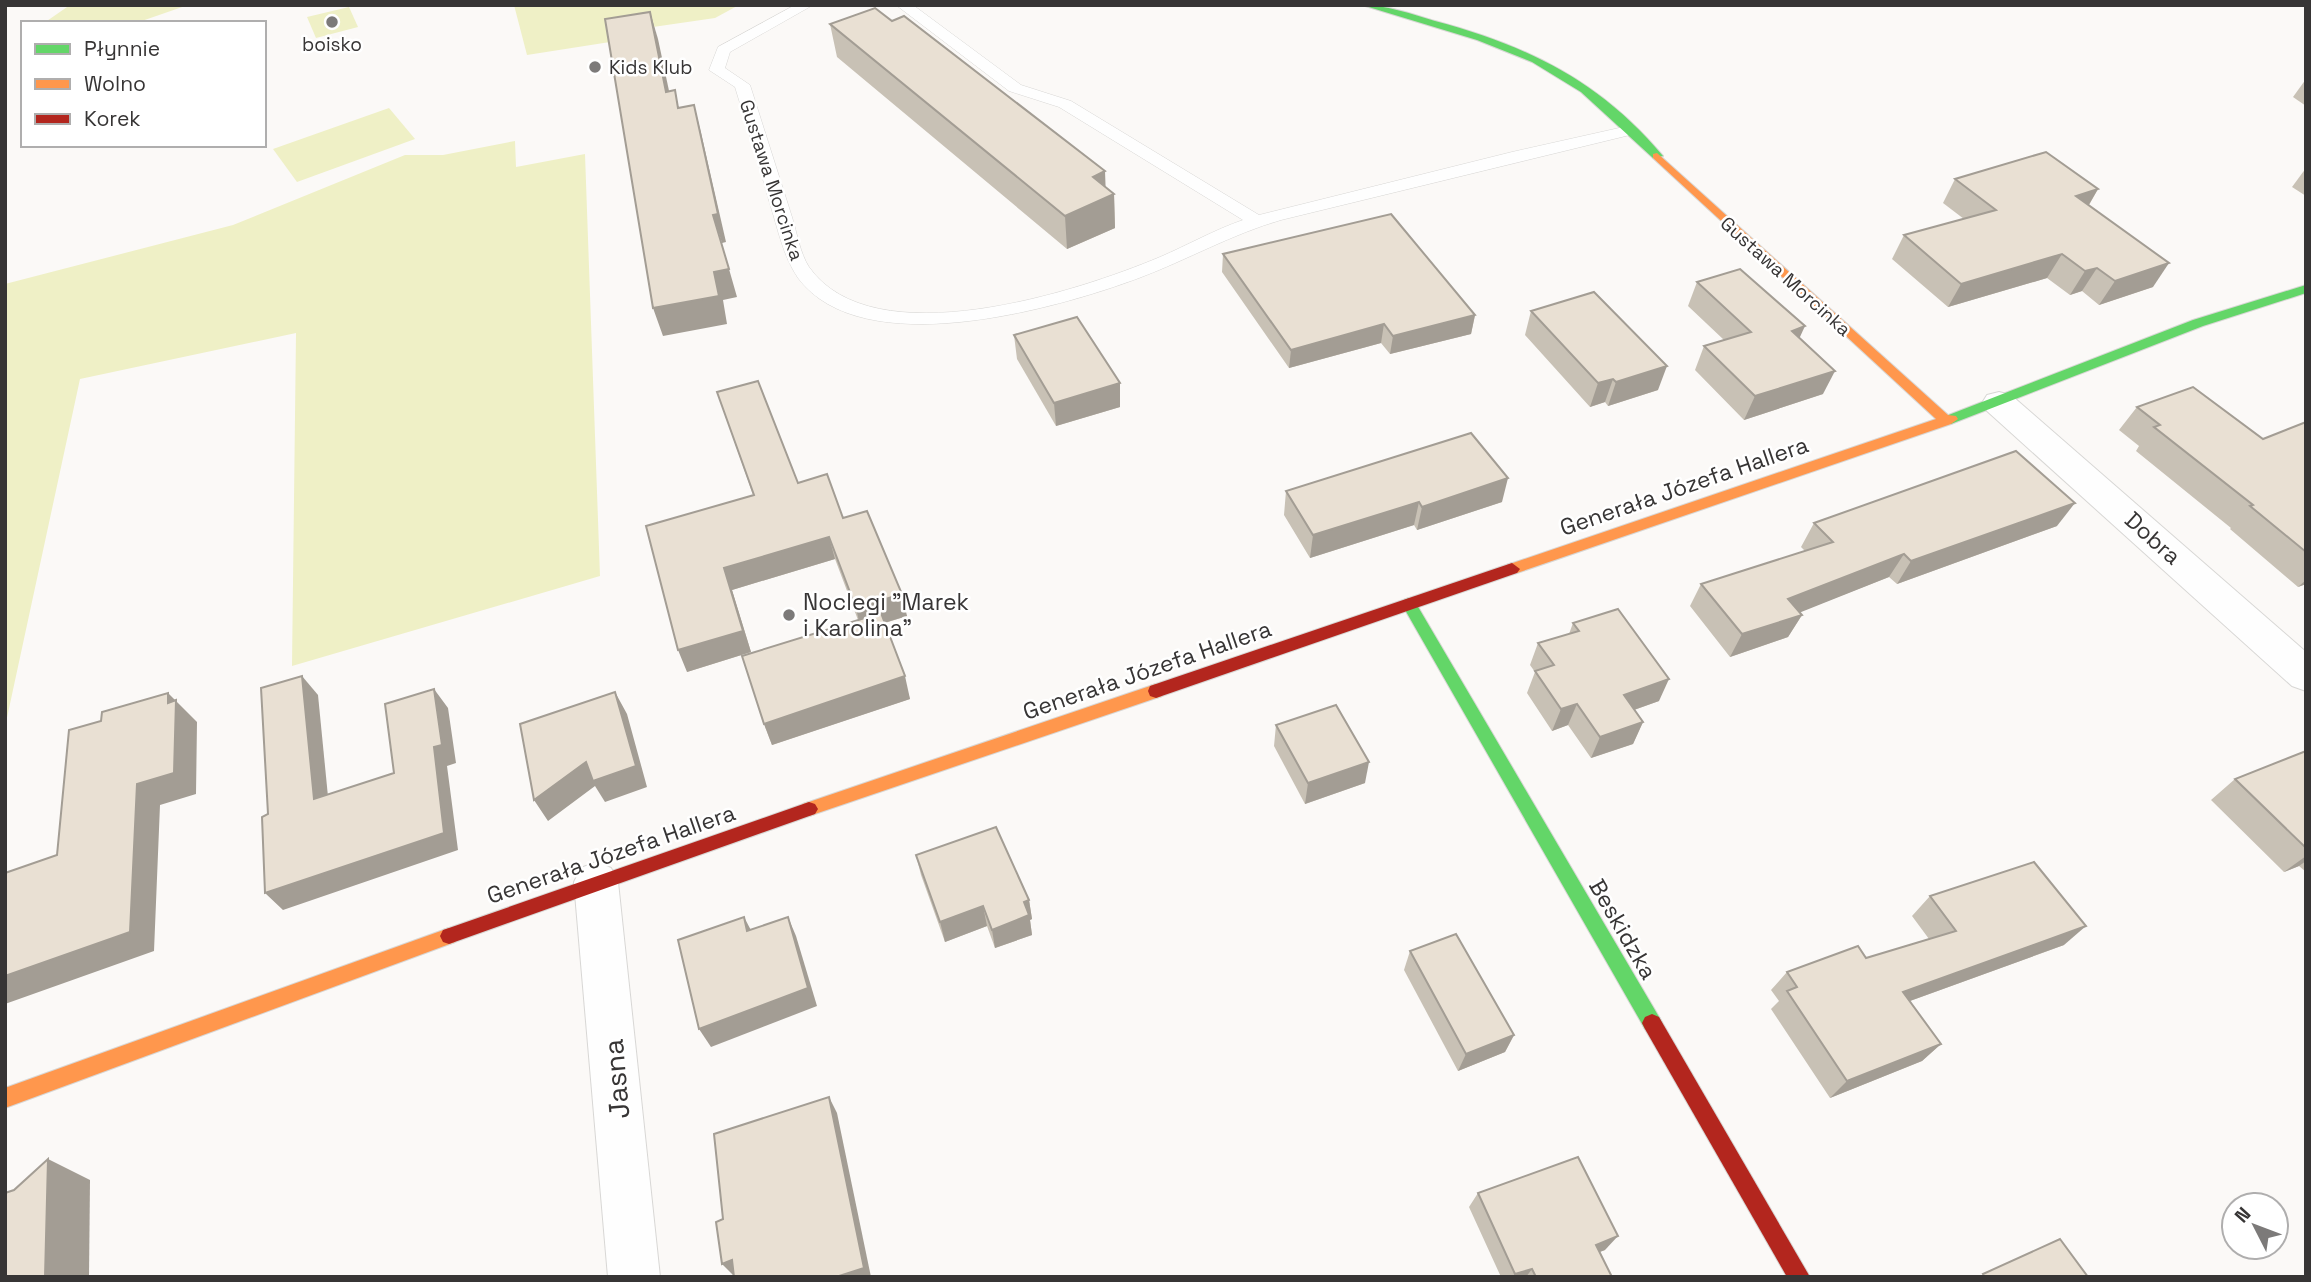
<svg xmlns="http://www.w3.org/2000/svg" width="2311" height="1282" viewBox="0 0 2311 1282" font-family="'Space Grotesk',sans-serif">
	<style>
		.green { fill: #eff0c6 }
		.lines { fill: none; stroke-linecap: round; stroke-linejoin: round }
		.lane-casing { stroke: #d8d7d5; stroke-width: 1 }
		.street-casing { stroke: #d8d7d5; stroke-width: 2 }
		.fast-casing { stroke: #d8d7d5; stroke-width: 2 }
		.slow-casing { stroke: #d8d7d5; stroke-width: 2 }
		.jam-casing { stroke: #d8d7d5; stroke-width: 2 }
		.lane { fill: #fefefe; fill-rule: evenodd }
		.street { fill: #fefefe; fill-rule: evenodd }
		.fast { fill: #63d668; fill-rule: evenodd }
		.slow { fill: #ff974d; fill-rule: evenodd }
		.jam { fill: #b3261e; fill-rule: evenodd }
		.wall { fill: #c8c1b5 }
		.shaded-wall { fill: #a39d94 }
		.building { fill: #e9e0d3; stroke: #a39d94; stroke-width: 2 }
		.poi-dot { fill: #7c7a79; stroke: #fff; stroke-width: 2.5 }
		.labels { text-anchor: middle; stroke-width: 5; stroke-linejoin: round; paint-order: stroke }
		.far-poi-label { font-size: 19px; fill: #373535; stroke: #fff }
		.far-street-label { font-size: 19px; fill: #373535; stroke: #fff }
		.street-label { font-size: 23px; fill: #373535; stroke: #fff }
		.poi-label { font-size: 23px; fill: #373535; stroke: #fff; text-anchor: start }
		.near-street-label { font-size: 28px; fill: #373535; stroke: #fff }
	</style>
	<rect width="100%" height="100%" fill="#fbf9f7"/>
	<g class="green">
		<polygon points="70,5 188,5 136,23 44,23"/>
		<polygon points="514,5 739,5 715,18 653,27 642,37 527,55"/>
		<polygon points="349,7 358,27 316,38 307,17"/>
		<polygon points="389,108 415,139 297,182 273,149"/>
		<polygon points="515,141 516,167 585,154 600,576 292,666 296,333 80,379 5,727 5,284 233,225 405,155 443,155"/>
	</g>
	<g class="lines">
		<defs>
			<path id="lane" d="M795,5H813L730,52L725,68L750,85C764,129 778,173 792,217C797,233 800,253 809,267C873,358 1077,292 1160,257C1188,245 1214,230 1243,220L1059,107L1009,91L896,5H913L1021,85L1071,101L1259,215L1512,152L1628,126L1636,131L1634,134L1281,220C1232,234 1187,260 1139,278C1056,309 862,364 798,278C783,256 778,229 770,204C759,165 747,126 735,87L709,70L718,47Z"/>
			<g id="street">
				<polygon points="1999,392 2011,395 2306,652 2306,691 2292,686 1987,411 1982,403 1987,395"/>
				<polygon points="596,862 611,868 618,882 660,1277 608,1277 574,882 581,868"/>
			</g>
			<g id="fast">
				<path d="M1362,5C1387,5 1411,14 1435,21C1528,46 1600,81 1663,156L1653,158L1581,92L1532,62L1477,40Z"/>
				<polygon points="2306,285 2306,293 2203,326 1956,422 1951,424 1944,419 1946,416 2193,320"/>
				<polygon points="1409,598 1414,600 1659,1017 1662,1023 1659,1029 1652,1032 1645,1029 1404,608 1401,604 1404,600"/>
			</g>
			<g id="slow">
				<polygon points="1657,153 1948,415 1956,416 1958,419 1951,424 1517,573 1507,573 1504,569 1507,565 1936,419 1653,158 1653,154"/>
				<polygon points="1156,684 1162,686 1164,691 1162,696 809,816 803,814 800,809 803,804 809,802"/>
				<polygon points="449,928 455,930 458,936 455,942 5,1108 5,1088"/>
			</g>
			<g id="jam">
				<polygon points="1512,563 1520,569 1517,573 1156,698 1150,696 1148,691 1150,686"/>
				<polygon points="809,802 815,804 818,809 815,814 449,944 443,942 440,936 443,930 449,928"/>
				<polygon points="1652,1014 1659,1017 1810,1277 1787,1277 1645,1029 1642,1023 1645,1017"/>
			</g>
		</defs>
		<use href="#lane" class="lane-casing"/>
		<use href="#street" class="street-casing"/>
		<use href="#fast" class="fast-casing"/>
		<use href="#slow" class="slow-casing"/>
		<use href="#jam" class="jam-casing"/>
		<use href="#lane" class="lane"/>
		<use href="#street" class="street"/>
		<use href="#fast" class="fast"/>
		<use href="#slow" class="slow"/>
		<use href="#jam" class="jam"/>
	</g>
	<g class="wall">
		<polygon points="892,21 1105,171 1105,187 1114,194 1115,228 1067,249 837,57 830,24"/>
		<polygon points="2306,79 2306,106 2293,97"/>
		<polygon points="2306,168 2306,196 2292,187"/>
		<polygon points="1955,179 2098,189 2089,205 2153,287 2099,305 2082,291 2070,295 2047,278 1948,307 1892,259 1904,235 1964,219 1943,203"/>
		<polygon points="1223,254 1475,315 1471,334 1390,354 1381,343 1289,368 1222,272"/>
		<polygon points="1697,282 1800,338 1823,394 1744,420 1695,370 1704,346 1724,340 1688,306"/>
		<polygon points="1531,311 1658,390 1608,406 1605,402 1590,407 1525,335"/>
		<polygon points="1014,335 1120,407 1056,426 1017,359"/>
		<polygon points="717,392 798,483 843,518 907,616 885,623 910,699 772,745 764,724 858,620 835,559 732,590 751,652 687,672 753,495"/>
		<polygon points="2137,407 2263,439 2306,422 2306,584 2298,587 2230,529 2231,528 2136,451 2139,446 2119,430"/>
		<polygon points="1286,491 1502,502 1417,530 1414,525 1310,558 1284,515"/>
		<polygon points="1814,523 2057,526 1897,584 1889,577 1799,612 1802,615 1788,637 1730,657 1690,606 1701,584 1805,551 1801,547"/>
		<polygon points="1573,623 1659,701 1634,710 1643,722 1633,744 1591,758 1568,725 1552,731 1527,693 1535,672 1530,665 1538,643 1569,634"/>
		<polygon points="1276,725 1365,783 1305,804 1274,746"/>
		<polygon points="2306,751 2306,872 2299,866 2284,872 2211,800 2235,779"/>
		<polygon points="916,855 1029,900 1032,919 1030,920 1032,935 995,948 987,926 945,942 921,875"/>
		<polygon points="1930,896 2064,945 1910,1001 1941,1044 1922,1061 1830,1098 1771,1009 1779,1001 1771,990 1787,972 1866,958 1929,939 1912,916"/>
		<polygon points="1410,951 1514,1035 1505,1052 1458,1071 1404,970"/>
		<polygon points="1478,1193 1605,1250 1599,1252 1612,1277 1501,1277 1469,1207"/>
	</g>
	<g class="shaded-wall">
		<polygon points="650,12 658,39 675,119 666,92"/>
		<polygon points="694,105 701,133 726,242 722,243 713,215"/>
		<polygon points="1105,171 1106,198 1114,194 1115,228 1067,249 1065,216 1093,177"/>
		<polygon points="2098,189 2084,213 2076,196"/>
		<polygon points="2062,254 2047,278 1948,307 1961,284"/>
		<polygon points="2169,263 2153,287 2099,305 2115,281"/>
		<polygon points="2097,268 2082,291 2070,295 2085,271"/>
		<polygon points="729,269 737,297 723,300 727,324 663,336 653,308 714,272"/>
		<polygon points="1475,315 1471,334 1390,354 1393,336"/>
		<polygon points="1384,324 1381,343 1289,368 1291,350"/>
		<polygon points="1805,326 1794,350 1792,331"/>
		<polygon points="1667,366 1658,390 1608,406 1616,382"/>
		<polygon points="1835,371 1823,394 1744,420 1755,396"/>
		<polygon points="1613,379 1605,402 1590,407 1598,383"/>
		<polygon points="1120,383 1120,407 1056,426 1054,403"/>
		<polygon points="1508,478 1502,502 1417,530 1422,507"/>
		<polygon points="1419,502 1414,525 1310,558 1313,535"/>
		<polygon points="2075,503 2057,526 1897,584 1911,561"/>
		<polygon points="829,537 835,559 732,590 751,652 687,672 678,650 724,568"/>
		<polygon points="1904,554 1889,577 1776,622 1788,599"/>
		<polygon points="2306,580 2306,584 2298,587"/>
		<polygon points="902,594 907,616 861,630 856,608"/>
		<polygon points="1802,615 1788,637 1730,657 1742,634"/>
		<polygon points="302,676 318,695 330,817 314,799"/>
		<polygon points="905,676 910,699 772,745 764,724"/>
		<polygon points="1669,679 1659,701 1614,717 1624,695"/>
		<polygon points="434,689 448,708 456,763 447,766 458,850 283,910 265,893 434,747"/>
		<polygon points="615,692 627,714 647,787 605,802 595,786 548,821 534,800"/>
		<polygon points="168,693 197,722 196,794 160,805 154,951 5,1004 5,976 137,784 168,703"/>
		<polygon points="1577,704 1568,725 1552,731 1561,709"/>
		<polygon points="1643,722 1633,744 1591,758 1600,737"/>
		<polygon points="1369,762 1365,783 1305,804 1308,783"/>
		<polygon points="2306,856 2306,861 2299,866 2284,872"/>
		<polygon points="1029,900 1032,919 1030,920 1032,935 995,948 992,930 1024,902"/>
		<polygon points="983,906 987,926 945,942 940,922"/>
		<polygon points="744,917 754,936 747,931"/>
		<polygon points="788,917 796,936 817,1006 711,1047 699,1029"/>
		<polygon points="2086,926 2064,945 1885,1010 1903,992"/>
		<polygon points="1514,1035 1505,1052 1458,1071 1466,1054"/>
		<polygon points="1941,1044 1922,1061 1830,1098 1847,1081"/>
		<polygon points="829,1097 837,1113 871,1277 836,1277"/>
		<polygon points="48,1159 90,1180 89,1277 45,1277"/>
		<polygon points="1618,1236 1605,1250 1584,1258 1596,1245"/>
		<polygon points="732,1260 734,1276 722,1264"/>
		<polygon points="1532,1269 1526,1277 1513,1277 1515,1274"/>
	</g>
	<g class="building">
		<polygon points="875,8 892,21 904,16 1105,171 1093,177 1114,194 1065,216 830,24"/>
		<polygon points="650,12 666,92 675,90 678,108 694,105 718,214 713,215 729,269 714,272 719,296 653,308 605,19"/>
		<polygon points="2046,152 2098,189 2076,196 2169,263 2115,281 2097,268 2085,271 2062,254 1961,284 1904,235 1996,210 1955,179"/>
		<polygon points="1391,214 1475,315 1393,336 1384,324 1291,350 1223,254"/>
		<polygon points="1740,269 1805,326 1792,331 1835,371 1755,396 1704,346 1751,332 1697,282"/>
		<polygon points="1594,292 1667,366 1616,382 1613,379 1598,383 1531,311"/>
		<polygon points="1077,317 1120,383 1054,403 1014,335"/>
		<polygon points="758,381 798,483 827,474 843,518 867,511 902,594 856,608 829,537 724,568 743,631 678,650 646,526 754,495 717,392"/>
		<polygon points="2193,387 2263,439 2306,422 2306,552 2250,506 2253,505 2154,427 2160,425 2137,407"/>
		<polygon points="1471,433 1508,478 1422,507 1419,502 1313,535 1286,491"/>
		<polygon points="2016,451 2075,503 1911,561 1904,554 1788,599 1802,615 1742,634 1701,584 1833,542 1814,523"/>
		<polygon points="1618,609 1669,679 1624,695 1643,722 1600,737 1577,704 1561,709 1535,671 1554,665 1538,643 1579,631 1573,623"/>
		<polygon points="881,613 905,676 764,724 742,656"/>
		<polygon points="302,676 314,799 394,773 385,704 434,689 442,745 434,747 444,833 265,893 262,817 268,814 261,688"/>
		<polygon points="615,692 636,766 593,781 586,762 534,800 520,724"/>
		<polygon points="168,693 168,703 176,700 174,773 137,784 130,932 5,976 5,873 57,855 69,730 101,721 102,712"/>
		<polygon points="1336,705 1369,762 1308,783 1276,725"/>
		<polygon points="2306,751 2306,848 2235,779"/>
		<polygon points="996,827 1029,900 1024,902 1029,915 992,930 983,906 940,922 916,855"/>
		<polygon points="2034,862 2086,926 1903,992 1941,1044 1847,1081 1787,991 1797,987 1787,972 1858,946 1866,958 1956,931 1930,896"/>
		<polygon points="744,917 747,931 788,917 808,988 699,1029 678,940"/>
		<polygon points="1456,934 1514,1035 1466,1054 1410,951"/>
		<polygon points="829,1097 864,1268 836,1277 734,1277 732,1260 722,1264 716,1222 723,1219 714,1134"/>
		<polygon points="1578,1157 1618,1236 1596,1245 1612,1277 1536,1277 1532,1269 1515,1274 1478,1193"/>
		<polygon points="48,1159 45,1277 5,1277 5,1193 14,1190"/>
		<polygon points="2060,1239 2088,1277 1985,1277 1983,1274"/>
	</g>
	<g class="poi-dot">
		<circle cx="332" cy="22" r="7"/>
		<circle cx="595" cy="67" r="7"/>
		<circle cx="789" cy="615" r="7"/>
	</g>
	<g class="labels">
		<g class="far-poi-label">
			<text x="332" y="51">boisko</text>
			<text x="609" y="74" text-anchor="start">Kids Klub</text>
		</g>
		<g class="far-street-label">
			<text transform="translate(772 180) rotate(72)" y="7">Gustawa Morcinka</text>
			<text transform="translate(1786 276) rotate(42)" y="7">Gustawa Morcinka</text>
		</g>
		<g class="street-label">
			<text transform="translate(1684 486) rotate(-19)" y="8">Generała Józefa Hallera</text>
			<text transform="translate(2153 538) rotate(42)" y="8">Dobra</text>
			<text transform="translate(1147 670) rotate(-19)" y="8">Generała Józefa Hallera</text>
			<text transform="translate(611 854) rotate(-19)" y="8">Generała Józefa Hallera</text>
			<text transform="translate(1623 929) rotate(60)" y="8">Beskidzka</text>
		</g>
		<g class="poi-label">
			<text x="803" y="610">Noclegi "Marek<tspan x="803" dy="26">i Karolina"</tspan></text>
		</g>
		<g class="near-street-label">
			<text transform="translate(616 1079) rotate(-95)" y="10">Jasna</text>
		</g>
	</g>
	<rect width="2311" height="1282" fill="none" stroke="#373535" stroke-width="14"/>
	<rect x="21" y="21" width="245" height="126" fill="#ffffff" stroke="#afaeae" stroke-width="2"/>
	<rect x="35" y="44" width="35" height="10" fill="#63d668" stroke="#afaeae" stroke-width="2"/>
	<text x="84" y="56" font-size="21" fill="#373535">Płynnie</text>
	<rect x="35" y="79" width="35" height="10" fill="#ff974d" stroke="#afaeae" stroke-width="2"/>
	<text x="84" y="91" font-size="21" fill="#373535">Wolno</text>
	<rect x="35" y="114" width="35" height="10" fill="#b3261e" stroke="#afaeae" stroke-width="2"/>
	<text x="84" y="126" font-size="21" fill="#373535">Korek</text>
	<g transform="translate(2255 1226) rotate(312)"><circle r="33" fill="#ffffff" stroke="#afaeae" stroke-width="2"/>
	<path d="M0-5L12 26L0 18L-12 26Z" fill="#7c7a79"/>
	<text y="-10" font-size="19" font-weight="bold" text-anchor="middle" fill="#373535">N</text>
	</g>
</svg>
